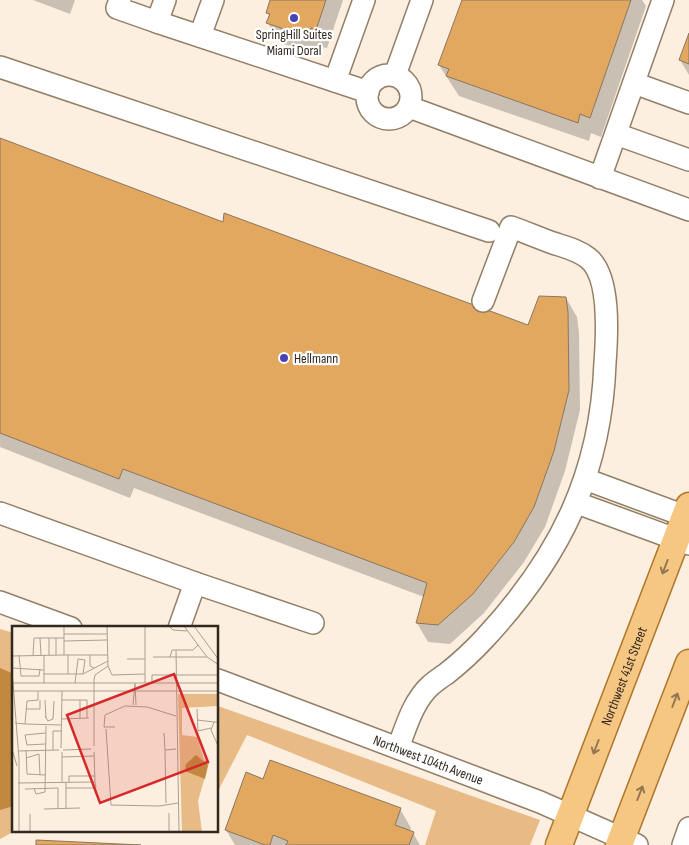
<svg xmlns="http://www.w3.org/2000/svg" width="689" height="845" viewBox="0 0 689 845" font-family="'Sofia Sans Condensed',sans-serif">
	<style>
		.green { fill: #e7ba86 }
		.water { fill: #c28840 }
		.shadow { fill: #0003 }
		.building { fill: #e3a860; stroke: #8a765f }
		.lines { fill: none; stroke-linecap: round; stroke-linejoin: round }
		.minor-casing { stroke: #937f67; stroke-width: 24 }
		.major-casing { stroke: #ad762b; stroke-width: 29 }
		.minor { stroke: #fff; stroke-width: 21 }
		.major { stroke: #f6c683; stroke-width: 26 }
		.oneway { stroke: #947751 }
		.poi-dot { fill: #4a41b7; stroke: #fff; stroke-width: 2 }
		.labels { text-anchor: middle; stroke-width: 4.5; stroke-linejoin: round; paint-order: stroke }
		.poi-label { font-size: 14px; fill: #31281f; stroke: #fff }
		.street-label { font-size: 14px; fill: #31281f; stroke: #fff }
		.inset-road { fill: none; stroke: #ab9f92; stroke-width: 1 }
		.view { fill: #d62828; fill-opacity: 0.15; stroke: #d62828; stroke-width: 2.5 }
		.inset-edge { fill: none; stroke: #31281f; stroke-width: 2.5 }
	</style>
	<rect width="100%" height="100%" fill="#fcefdf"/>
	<g class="green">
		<polygon points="0,629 14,633 15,831 0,839"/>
		<polygon points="218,706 540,820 530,845 425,845 436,811 247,735 218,791"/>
	</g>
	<polygon class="water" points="0,668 14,674 14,806 0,810"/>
	<g class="shadow">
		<polygon points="33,0 75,0 70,14"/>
		<polygon points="271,0 343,0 327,48 322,47 319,56 279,42 268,23 270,17 267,13"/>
		<polygon points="463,0 642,0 646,6 601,137 591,133 589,141 459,96 439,65"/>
		<polygon points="689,37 689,75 680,60"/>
		<polygon points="0,139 224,224 528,327 566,298 577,317 579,333 580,410 565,471 545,527 524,562 484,613 450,644 428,642 417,623 424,597 134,488 130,498 0,447"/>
		<polygon points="264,780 400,809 411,828 410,832 413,833 420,845 235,845 226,830"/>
	</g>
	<g class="building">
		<polygon points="270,0 326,0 316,30 311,28 308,37 266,23 270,14 266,13"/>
		<polygon points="462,0 631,0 590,118 580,114 578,123 446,76 449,69 438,65"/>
		<polygon points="689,33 689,64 679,60"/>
		<polygon points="0,138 223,222 224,213 528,325 539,296 566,297 568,312 569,390 554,451 534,507 514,542 473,594 438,625 416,623 427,583 123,469 119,479 0,433"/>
		<polygon points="270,760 401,808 395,825 414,832 409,845 286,845 288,841 273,835 270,845 265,845 225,830 246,772 263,779"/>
		<polygon points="36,840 141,845 36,845"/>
	</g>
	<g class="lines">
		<defs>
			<g id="minor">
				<polyline points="120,0 117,8 157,22"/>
				<polyline points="165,0 157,22 368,92"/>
				<polyline points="200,36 213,0"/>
				<polyline points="0,67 489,231"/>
				<circle cx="389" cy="97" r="22"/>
				<polyline points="395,75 422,0"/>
				<polyline points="335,81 364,0"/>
				<polyline points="634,83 689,103"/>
				<polyline points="409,107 689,210"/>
				<polyline points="616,134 689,160"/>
				<polyline points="600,178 663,0"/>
				<polyline points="585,479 685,516 689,519"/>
				<polyline points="577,503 689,544"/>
				<polyline points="0,513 195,583 179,628"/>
				<polyline points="195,583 313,623"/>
				<polyline points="0,602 71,628"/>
				<path id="s1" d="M218,680L540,802L637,845"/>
				<path d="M398,748C406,727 413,701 431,685C436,681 441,677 446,674C460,663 473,651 485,638C560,557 601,474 605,363C607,336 611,276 588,258C578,250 565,247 553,243C539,238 525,232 511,227L483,301"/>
				<polyline points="683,845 689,828"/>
			</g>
			<g id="major">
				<path id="s2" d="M559,845L689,506"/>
				<polyline points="619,845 689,663"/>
			</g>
		</defs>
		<use href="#minor" class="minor-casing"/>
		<use href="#major" class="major-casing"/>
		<use href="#minor" class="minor"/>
		<use href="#major" class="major"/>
	</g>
	<defs><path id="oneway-shaft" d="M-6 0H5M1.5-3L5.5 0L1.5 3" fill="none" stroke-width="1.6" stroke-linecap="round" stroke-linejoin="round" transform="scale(1.25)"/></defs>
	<g class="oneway">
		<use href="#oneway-shaft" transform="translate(665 567) rotate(111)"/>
		<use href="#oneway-shaft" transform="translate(675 700) rotate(-69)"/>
		<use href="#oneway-shaft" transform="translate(596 747) rotate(111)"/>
		<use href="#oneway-shaft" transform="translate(640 793) rotate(-69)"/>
	</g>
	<g class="poi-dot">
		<circle cx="294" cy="18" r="5"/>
		<circle cx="284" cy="358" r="5"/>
	</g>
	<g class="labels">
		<g class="poi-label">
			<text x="294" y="39">SpringHill Suites<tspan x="294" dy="16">Miami Doral</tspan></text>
			<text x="294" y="363" text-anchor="start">Hellmann</text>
		</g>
		<g class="street-label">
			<text dy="5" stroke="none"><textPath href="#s2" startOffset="181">Northwest 41st Street</textPath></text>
			<text dy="5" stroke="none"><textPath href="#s1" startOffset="225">Northwest 104th Avenue</textPath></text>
		</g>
	</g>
	<g transform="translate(12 626)">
		<rect width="206" height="206" fill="#fcefdf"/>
		<path d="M166,68H206V80L170,82V109L185,111L192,133L197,137L186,175L190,206H170Z" fill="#e7ba86"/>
		<path d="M184,129L196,139L193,153L173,145L174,138Z" fill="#c28840"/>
		<path class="inset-road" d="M133,0V33M157,0L161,4L175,5M172,0L195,31M182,0L207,34M52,8H95M28,12L29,29M37,12V29M44,12V29M52,15L95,14M164,24L167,206M7,29L9,50H27L28,43M21,29L22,12H52M32,29V57M52,29H96M56,29V48M78,29V40L82,42M0,30L52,29V0M141,31H195L207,39M158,31L160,24H181L186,19M115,33H133V57M96,40L100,49L133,48M0,42L32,44M0,44L7,133V206M32,48H71L96,35M0,57H207M63,57L66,33L73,34L71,48M140,57V49H207M123,58L124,79M0,65H207M33,74L34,92M50,74H75V92M68,74V92M121,79L123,57M14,83H28V74M185,83L186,105L199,102M33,90L36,95L41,93L42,75M50,93L77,92M185,94L202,96M207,96H202L199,104L207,122M3,97L13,98L15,75L26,74V65M13,98L49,99M103,101H92L93,89L113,80L135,81L164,90M94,103L99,179L147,180L166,177M152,107L153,124M33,118L15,119L13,109L33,107M82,120V54L83,49L96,40L95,0M49,122L50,65M0,123L5,140M14,124L15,148L33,149M41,124V105H49M51,124L79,123M6,125L47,124M50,126V156M50,131L82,130M14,132L27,128L28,149M54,156V182M57,156V150H83M6,157L83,156L82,126M22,162L24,168L33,166L34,100M54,162H84L83,156M13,163L46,162V182M154,177L153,124L164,123M32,183L68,182M157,187V206M18,206V188"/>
		<path class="view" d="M162,48L196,136L88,177L55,89Z"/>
		<rect width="206" height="206" class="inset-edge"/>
	</g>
</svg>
